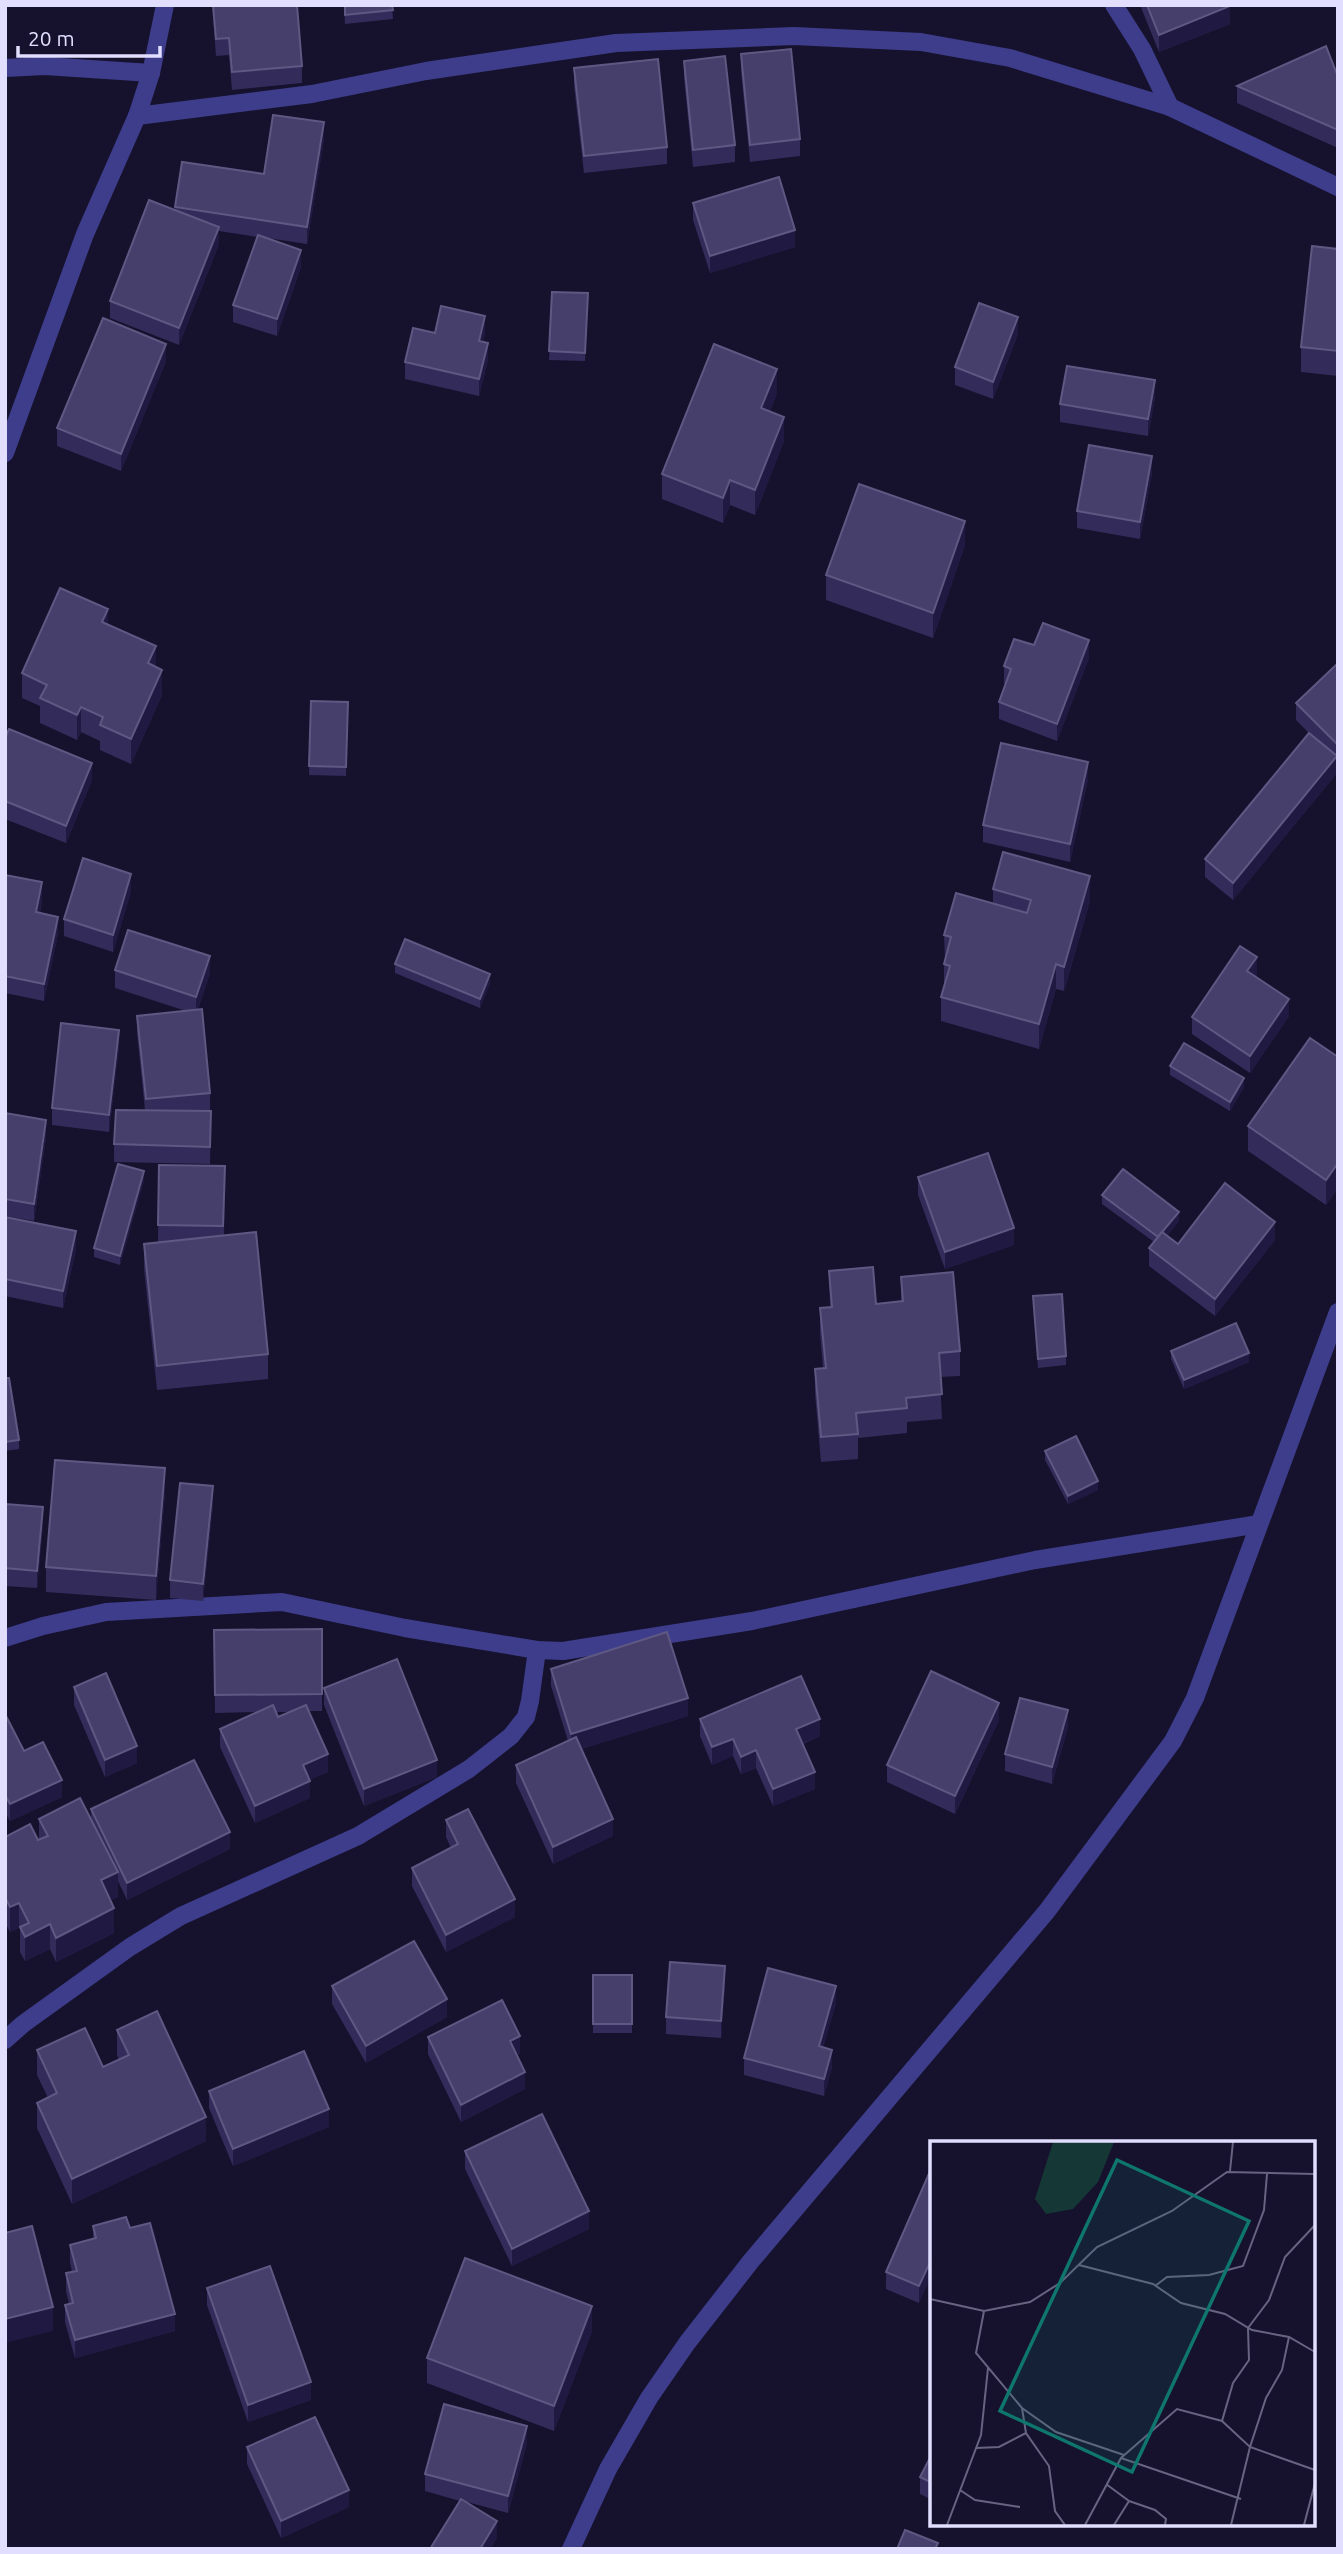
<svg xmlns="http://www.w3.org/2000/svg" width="1343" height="2554" viewBox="0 0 1343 2554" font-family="Ubuntu,sans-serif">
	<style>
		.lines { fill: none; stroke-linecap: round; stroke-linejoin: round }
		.street { stroke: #3e3d8c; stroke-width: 18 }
		.wall { fill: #332b5a; fill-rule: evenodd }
		.shaded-wall { fill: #201941 }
		.building { fill: #463f6c; stroke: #5e5883; stroke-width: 2 }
		.inset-road { fill: none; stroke: #676481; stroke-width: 2 }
		.view { fill: #0f766e; fill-opacity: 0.15; stroke: #0f766e; stroke-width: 3.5 }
		.inset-edge { fill: none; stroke: #e1deff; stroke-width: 3.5 }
	</style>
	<rect width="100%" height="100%" fill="#16122d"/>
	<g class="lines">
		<g class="street">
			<polyline points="1114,5 1142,49 1170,107"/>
			<polyline points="5,68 45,66 151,73"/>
			<polyline points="137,116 312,94 426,71 616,43 794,36 921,42 1010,58 1170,107 1338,187"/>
			<polyline points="5,453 85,234 137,116 151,73 165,5"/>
			<polyline points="5,1638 43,1626 106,1612 282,1602 405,1628 537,1650 563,1651 752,1621 1035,1560 1259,1524"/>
			<polyline points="5,2040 23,2024 130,1947 181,1916 358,1836 469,1769 511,1736 526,1717 530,1701 537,1650"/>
			<polyline points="571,2549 608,2469 649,2398 687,2343 751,2261 1047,1911 1173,1741 1195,1698 1338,1312"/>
		</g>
	</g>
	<g class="wall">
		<polygon points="212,5 297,5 302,66 302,83 232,90 229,55 216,56"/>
		<polygon points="344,5 392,5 393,19 345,24"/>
		<polygon points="1140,5 1229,5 1230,24 1159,52"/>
		<polygon points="741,54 800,139 800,156 750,162 741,71"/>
		<polygon points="684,61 735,145 735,162 693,167 684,78"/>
		<polygon points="574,68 667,147 667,164 584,173 574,86"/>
		<polygon points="1338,77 1338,148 1237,103 1237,86"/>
		<polygon points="324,139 307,244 267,238 301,267 277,336 233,322 233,305 258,237 219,231 219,244 179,345 110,318 110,301 175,210 175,207 264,174"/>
		<polygon points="693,203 795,247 710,273 693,220"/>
		<polygon points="1338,249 1338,376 1301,372 1301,347"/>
		<polygon points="552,292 588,293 585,361 549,360"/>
		<polygon points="435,333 485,334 483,342 488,360 479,396 405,379 405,362"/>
		<polygon points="1018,334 993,399 955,385 955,367"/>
		<polygon points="166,361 121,471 57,446 57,428"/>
		<polygon points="777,393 770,411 784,441 755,515 730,505 723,523 662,499 662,474"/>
		<polygon points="1155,397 1148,436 1060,422 1060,404"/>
		<polygon points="1152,473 1140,539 1077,528 1077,511"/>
		<polygon points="965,545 933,638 826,600 826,575"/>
		<polygon points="108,625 156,667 162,695 131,764 100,750 100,741 81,732 77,740 40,723 40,706 22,698 22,673"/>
		<polygon points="1034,645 1089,658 1057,741 999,719 999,702 1005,684 1004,683 1004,666"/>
		<polygon points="1338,663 1337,773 1233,900 1205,877 1205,859 1310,734 1296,720 1296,703"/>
		<polygon points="311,701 348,702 346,776 309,775"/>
		<polygon points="5,738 92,780 66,843 5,819"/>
		<polygon points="1088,779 1070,862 983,842 983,825"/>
		<polygon points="5,875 42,900 40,913 58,934 44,1001 5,993"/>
		<polygon points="993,889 1090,901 1064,991 1056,989 1039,1049 941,1021 941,997 944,987 944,964 945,960 944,935 993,903"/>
		<polygon points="131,891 113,952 64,936 64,919"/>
		<polygon points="395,964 490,983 480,1008 395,973"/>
		<polygon points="115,970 210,973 198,1009 210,1093 210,1110 196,1111 211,1111 210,1164 114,1162 114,1144 145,1110 137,1033 137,1016 186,1011 115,988"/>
		<polygon points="1257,974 1256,977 1289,1016 1250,1073 1192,1034 1192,1017"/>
		<polygon points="119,1047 109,1132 52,1125 52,1108"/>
		<polygon points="1338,1057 1338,1188 1326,1205 1248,1151 1248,1126"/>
		<polygon points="1170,1066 1244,1087 1230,1111 1170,1075"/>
		<polygon points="5,1113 46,1137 34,1221 5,1216"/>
		<polygon points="159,1165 225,1166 224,1236 268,1354 268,1379 157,1390 144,1269 144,1244 164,1242 158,1242"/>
		<polygon points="918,1177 1014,1245 945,1269 918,1195"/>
		<polygon points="144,1180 120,1265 94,1257 94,1248"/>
		<polygon points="1102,1195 1179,1221 1167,1236 1178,1244 1275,1240 1215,1316 1149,1266 1149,1248 1154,1242 1102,1204"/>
		<polygon points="5,1217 76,1249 63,1308 5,1296"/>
		<polygon points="829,1271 876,1304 901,1301 901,1277 960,1351 960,1376 940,1377 942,1419 907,1422 907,1433 858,1438 858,1459 821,1462 815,1394 815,1369 823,1368 820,1333 820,1308 830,1308"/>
		<polygon points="1033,1296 1066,1356 1066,1365 1038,1368"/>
		<polygon points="1171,1351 1249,1362 1184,1389 1171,1359"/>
		<polygon points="5,1378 19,1440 19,1449 5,1451"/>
		<polygon points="1045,1451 1098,1490 1068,1504 1045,1460"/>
		<polygon points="165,1492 156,1600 46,1592 46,1567"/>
		<polygon points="5,1504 43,1524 37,1588 5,1586"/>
		<polygon points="213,1504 203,1601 170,1598 170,1580"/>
		<path d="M322,1629V1711H308L328,1772L309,1780L310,1798L255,1823L220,1747V1729L258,1712L215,1713L214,1630ZM276,1712H290L278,1717Z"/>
		<polygon points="551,1669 688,1716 581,1749 613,1836 553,1864 516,1783 516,1765 568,1741 551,1686"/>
		<polygon points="74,1687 137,1763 105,1777 74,1705"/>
		<polygon points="324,1688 437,1777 364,1806 324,1705"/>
		<polygon points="5,1714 24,1751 62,1797 10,1821 5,1812"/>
		<polygon points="700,1719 820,1736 803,1744 815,1789 773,1806 756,1768 741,1774 733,1756 712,1765 700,1736"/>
		<polygon points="999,1720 955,1814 887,1782 887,1765"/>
		<polygon points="1068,1727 1052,1784 1005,1771 1005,1754"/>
		<polygon points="91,1809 230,1849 127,1900 118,1881 118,1897 111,1900 114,1933 56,1962 50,1949 25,1961 20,1952 20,1929 19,1928 10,1932 5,1922 5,1837 38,1840 39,1840 39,1819 91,1820"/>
		<polygon points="446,1820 515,1917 446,1952 412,1886 412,1868 451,1848 446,1837"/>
		<rect x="593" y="1975" width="39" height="58"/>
		<polygon points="725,1983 721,2038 666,2034 666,2017"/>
		<polygon points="332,1986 447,2017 366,2063 332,2004"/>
		<polygon points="836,2003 823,2047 832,2067 824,2096 744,2075 744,2058"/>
		<polygon points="117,2030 206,2141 72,2204 37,2128 37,2103 48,2098 37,2075 37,2050 103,2067 119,2060 117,2055"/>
		<polygon points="428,2037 520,2053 517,2055 525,2089 461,2122 428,2054"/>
		<polygon points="209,2091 329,2127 233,2166 209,2108"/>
		<polygon points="465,2151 589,2229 512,2266 465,2169"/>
		<polygon points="932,2170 919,2303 886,2289 886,2272"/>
		<polygon points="93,2226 130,2228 175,2331 75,2358 65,2322 65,2305 69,2304 66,2291 66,2273 72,2272 70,2262 70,2245 93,2238"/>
		<polygon points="207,2288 311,2400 248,2422 207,2305"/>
		<polygon points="592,2331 554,2431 427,2383 427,2358"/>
		<polygon points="527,2443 508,2513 467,2502 497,2538 460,2501 425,2491 425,2474"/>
		<polygon points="247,2447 349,2507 281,2538 247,2464"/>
		<polygon points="932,2454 932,2500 920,2494 920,2477"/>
	</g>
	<g class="shaded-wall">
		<polygon points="1230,6 1230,24 1159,52 1159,35"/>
		<polygon points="324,122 324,139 307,244 307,227"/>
		<polygon points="219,227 219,244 179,345 179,328"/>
		<polygon points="795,230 795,247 710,273 710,256"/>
		<polygon points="301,250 301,267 277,336 277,319"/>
		<polygon points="485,316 485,334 479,358 479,341"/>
		<polygon points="1018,317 1018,334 993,399 993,382"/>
		<polygon points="488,343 488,360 479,396 479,379"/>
		<polygon points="166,344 166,361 121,471 121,454"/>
		<polygon points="777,369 777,393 761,433 761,408"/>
		<polygon points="1155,380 1155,397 1148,436 1148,419"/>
		<polygon points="784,417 784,441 755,515 755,490"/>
		<polygon points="1152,456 1152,473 1140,539 1140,522"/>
		<polygon points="730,480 730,505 723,523 723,498"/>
		<polygon points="965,521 965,545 933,638 933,613"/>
		<polygon points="108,609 108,633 102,622"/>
		<polygon points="1089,640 1089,658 1057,741 1057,724"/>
		<polygon points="156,646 156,671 148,663"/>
		<polygon points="162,670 162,695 131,764 131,739"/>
		<polygon points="81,707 81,732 77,740 77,715"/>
		<polygon points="1337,756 1337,773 1233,900 1233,883"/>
		<polygon points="1088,762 1088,779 1070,862 1070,844"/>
		<polygon points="92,763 92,780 66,843 66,826"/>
		<polygon points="131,874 131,891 113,952 113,935"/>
		<polygon points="1090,876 1090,901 1064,991 1064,967"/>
		<polygon points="42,882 42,900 36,929 36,912"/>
		<polygon points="58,917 58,934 44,1001 44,984"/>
		<polygon points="210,956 210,973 196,1014 196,997"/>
		<polygon points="1257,957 1257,974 1247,988 1247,971"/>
		<polygon points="1056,964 1056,989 1039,1049 1039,1024"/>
		<polygon points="490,974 490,983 480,1008 480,999"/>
		<polygon points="1289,999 1289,1016 1250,1073 1250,1056"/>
		<polygon points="119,1030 119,1047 109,1132 109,1115"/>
		<polygon points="1244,1078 1244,1087 1230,1111 1230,1102"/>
		<polygon points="46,1120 46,1137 34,1221 34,1204"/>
		<polygon points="1338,1163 1338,1188 1326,1205 1326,1180"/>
		<polygon points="144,1171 144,1180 120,1265 120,1256"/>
		<polygon points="1179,1212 1179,1221 1159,1246 1159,1237"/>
		<polygon points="1275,1222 1275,1240 1215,1316 1215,1299"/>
		<polygon points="1014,1228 1014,1245 945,1269 945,1252"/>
		<polygon points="76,1231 76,1249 63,1308 63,1291"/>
		<polygon points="1249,1353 1249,1362 1184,1389 1184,1380"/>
		<polygon points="165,1468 165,1492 156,1600 156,1576"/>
		<polygon points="1098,1481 1098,1490 1068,1504 1068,1496"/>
		<polygon points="213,1486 213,1504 203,1601 203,1584"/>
		<polygon points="43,1507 43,1524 37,1588 37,1571"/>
		<polygon points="688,1698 688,1716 571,1752 571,1734"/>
		<polygon points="999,1703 999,1720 955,1814 955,1796"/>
		<polygon points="1068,1710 1068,1727 1052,1784 1052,1767"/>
		<polygon points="820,1719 820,1736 796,1746 796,1729"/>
		<polygon points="733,1739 733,1756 712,1765 712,1747"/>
		<polygon points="137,1746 137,1763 105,1777 105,1760"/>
		<polygon points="756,1750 756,1768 741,1774 741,1757"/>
		<polygon points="328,1754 328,1772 303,1783 303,1765"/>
		<polygon points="437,1760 437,1777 364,1806 364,1789"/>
		<polygon points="815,1772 815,1789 773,1806 773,1789"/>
		<polygon points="62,1780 62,1797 10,1821 10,1804"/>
		<polygon points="310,1781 310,1798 255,1823 255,1806"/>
		<polygon points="613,1819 613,1836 553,1864 553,1847"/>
		<polygon points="230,1832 230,1849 127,1900 127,1883"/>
		<polygon points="118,1872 118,1897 101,1905 101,1880"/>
		<polygon points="515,1899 515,1917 446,1952 446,1935"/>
		<polygon points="19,1903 19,1928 10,1932 10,1907"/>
		<polygon points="114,1908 114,1933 56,1962 56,1938"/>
		<polygon points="50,1924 50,1949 25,1961 25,1937"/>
		<polygon points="725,1966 725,1983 721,2038 721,2021"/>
		<polygon points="836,1986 836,2003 819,2063 819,2046"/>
		<polygon points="447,1999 447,2017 366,2063 366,2046"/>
		<polygon points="520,2036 520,2053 510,2058 510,2041"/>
		<polygon points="832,2050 832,2067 824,2096 824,2079"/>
		<polygon points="525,2072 525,2089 461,2122 461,2105"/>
		<polygon points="329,2109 329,2127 233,2166 233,2149"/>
		<polygon points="206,2117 206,2141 72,2204 72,2179"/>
		<polygon points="589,2211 589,2229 512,2266 512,2249"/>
		<polygon points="932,2258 932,2275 919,2303 919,2286"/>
		<polygon points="592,2306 592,2331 554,2431 554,2406"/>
		<polygon points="53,2307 53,2331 5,2343 5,2319"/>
		<polygon points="175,2314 175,2331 75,2358 75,2340"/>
		<polygon points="311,2382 311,2400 248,2422 248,2405"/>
		<polygon points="527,2426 527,2443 508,2513 508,2496"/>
		<polygon points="349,2490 349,2507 281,2538 281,2521"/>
		<polygon points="497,2521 497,2538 491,2549 480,2549"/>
	</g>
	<g class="building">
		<polygon points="213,5 297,5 302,66 232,72 229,38 216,39"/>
		<polygon points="345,5 392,5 393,10 345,15"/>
		<polygon points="1147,5 1229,5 1230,6 1159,35"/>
		<polygon points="1326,46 1338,77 1338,130 1237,86"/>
		<polygon points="791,49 800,139 750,145 741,54"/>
		<polygon points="725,56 735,145 693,150 684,61"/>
		<polygon points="658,59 667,147 584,156 574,68"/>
		<polygon points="273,115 324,122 307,227 175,207 182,162 264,174"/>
		<polygon points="779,177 795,230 710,256 693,203"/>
		<polygon points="149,200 219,227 179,328 110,301"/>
		<polygon points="258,235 301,250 277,319 233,305"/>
		<polygon points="1312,246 1338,249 1338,351 1301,347"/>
		<polygon points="552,292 588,293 585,353 549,351"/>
		<polygon points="979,303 1018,317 993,382 955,367"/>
		<polygon points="441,306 485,316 479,341 488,343 479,379 405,362 413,328 435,333"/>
		<polygon points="103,318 166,344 121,454 57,428"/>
		<polygon points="714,344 777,369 761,408 784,417 755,490 730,480 723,498 662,474"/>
		<polygon points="1067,366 1155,380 1148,419 1060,404"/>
		<polygon points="1089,445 1152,456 1140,522 1077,511"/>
		<polygon points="859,484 965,521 933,613 826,575"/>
		<polygon points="60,588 108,609 102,622 156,646 148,663 162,670 131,739 100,725 103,717 81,707 77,715 40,698 47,685 22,673"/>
		<polygon points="1043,623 1089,640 1057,724 999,702 1011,669 1004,666 1014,639 1034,645"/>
		<polygon points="1338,663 1338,745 1296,703"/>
		<polygon points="311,701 348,702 346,767 309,766"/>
		<polygon points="9,729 92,763 66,826 5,801 5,738"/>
		<polygon points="1309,733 1337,756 1233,883 1205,859"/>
		<polygon points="1001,743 1088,762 1070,844 983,825"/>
		<polygon points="1003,852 1090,876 1064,967 1056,964 1039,1024 941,997 950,966 944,964 951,937 944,935 956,893 1027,913 1031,900 993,889"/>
		<polygon points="83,858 131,874 113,935 64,919"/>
		<polygon points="5,875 42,882 36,912 58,917 44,984 5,976"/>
		<polygon points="128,930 210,956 196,997 115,970"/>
		<polygon points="405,939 490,974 480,999 395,964"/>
		<polygon points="1240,946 1257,957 1247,971 1289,999 1250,1056 1192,1017"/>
		<polygon points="202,1009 210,1093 146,1099 137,1016"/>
		<polygon points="61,1023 119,1030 109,1115 52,1108"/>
		<polygon points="1310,1038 1338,1057 1338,1163 1326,1180 1248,1126"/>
		<polygon points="1184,1043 1244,1078 1230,1102 1170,1066"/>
		<polygon points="116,1110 211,1111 210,1147 114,1144"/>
		<polygon points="5,1113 46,1120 34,1204 5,1199"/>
		<polygon points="988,1153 1014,1228 945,1252 918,1177"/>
		<polygon points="118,1164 144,1171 120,1256 94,1248"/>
		<polygon points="159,1165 225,1166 223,1226 158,1225"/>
		<polygon points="1123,1169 1179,1212 1158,1237 1102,1195"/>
		<polygon points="1225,1183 1275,1222 1215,1299 1149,1248 1162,1232 1178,1244"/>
		<polygon points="5,1217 76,1231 63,1291 5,1279"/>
		<polygon points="256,1232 268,1354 157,1366 144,1244"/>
		<polygon points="873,1267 876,1304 903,1301 901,1277 953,1272 960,1351 939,1353 942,1394 906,1398 907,1408 856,1413 858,1434 821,1437 815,1369 826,1368 820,1308 832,1307 829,1271"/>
		<polygon points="1062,1294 1066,1356 1038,1359 1033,1296"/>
		<polygon points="1236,1323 1249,1353 1184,1380 1171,1351"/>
		<polygon points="5,1378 9,1378 19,1440 5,1442"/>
		<polygon points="1076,1436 1098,1481 1068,1496 1045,1451"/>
		<polygon points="55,1460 165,1468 156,1576 46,1567"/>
		<polygon points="180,1483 213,1486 203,1584 170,1580"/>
		<polygon points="5,1504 43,1507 37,1571 5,1568"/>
		<polygon points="322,1629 322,1694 215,1695 214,1630"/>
		<polygon points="667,1632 688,1698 571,1734 551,1669"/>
		<polygon points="397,1659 437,1760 364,1789 324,1688"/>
		<polygon points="931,1671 999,1703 955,1796 887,1765"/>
		<polygon points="106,1673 137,1746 105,1760 74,1687"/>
		<polygon points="801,1676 820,1719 796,1729 815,1772 773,1789 756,1750 741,1757 733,1739 712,1747 700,1719"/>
		<polygon points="1020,1698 1068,1710 1052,1767 1005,1754"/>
		<polygon points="273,1705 278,1717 306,1705 328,1754 303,1765 310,1781 255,1806 220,1729"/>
		<polygon points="5,1714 24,1751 43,1742 62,1780 10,1804 5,1795"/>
		<polygon points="576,1737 613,1819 553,1847 516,1765"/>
		<polygon points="194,1760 230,1832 127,1883 91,1809"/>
		<polygon points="80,1798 118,1872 101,1880 114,1908 56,1938 50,1924 25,1937 20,1927 29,1923 19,1903 10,1907 5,1897 5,1837 30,1824 38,1840 48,1836 39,1819"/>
		<polygon points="468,1809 515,1899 446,1935 412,1868 458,1844 446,1820"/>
		<polygon points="414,1941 447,1999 366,2046 332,1986"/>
		<polygon points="670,1962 725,1966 721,2021 666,2017"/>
		<polygon points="768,1968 836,1986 819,2046 832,2050 824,2079 744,2058"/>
		<rect x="593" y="1975" width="39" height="49"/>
		<polygon points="502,2000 520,2036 510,2041 525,2072 461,2105 428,2037"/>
		<polygon points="157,2011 206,2117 72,2179 37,2103 57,2093 37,2050 85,2028 103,2067 129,2055 117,2030"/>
		<polygon points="304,2051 329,2109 233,2149 209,2091"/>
		<polygon points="542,2114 589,2211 512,2249 465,2151"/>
		<polygon points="931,2169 932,2170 932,2258 919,2286 886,2272"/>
		<polygon points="126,2217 130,2228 150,2223 175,2314 75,2340 65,2305 73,2303 66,2273 77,2271 70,2245 96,2238 93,2226"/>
		<polygon points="32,2226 53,2307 5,2319 5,2233"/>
		<polygon points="465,2258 592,2306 554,2406 427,2358"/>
		<polygon points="270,2266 311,2382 248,2405 207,2288"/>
		<polygon points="444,2404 527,2426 508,2496 425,2474"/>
		<polygon points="315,2417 349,2490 281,2521 247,2447"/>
		<polygon points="932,2454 932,2483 920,2477"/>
		<polygon points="461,2499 497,2521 480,2549 430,2549"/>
		<polygon points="905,2530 938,2543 935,2549 897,2549"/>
	</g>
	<g transform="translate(930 2141)">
		<rect width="385" height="385" fill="#16122d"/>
		<path d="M123,1H184L168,41L143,68L116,73L105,58Z" fill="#153735"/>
		<path class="inset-road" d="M300,30L303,1M149,124L223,143L251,162L295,173L322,189L359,196L385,211M225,145L237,136L279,134L313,125L334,69L337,33M0,158L54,170L100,161L130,142L167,106L242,70L297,31L385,33M54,170L46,212L92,267L126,291L194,314M92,267L96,292L119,325L125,370L135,384M292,280L303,242L319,219L318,187L339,159L355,116L385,84M46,307L69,306L96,292M191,317L311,358M176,343L199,360L184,384M30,349L45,359L90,366M199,360L225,369L236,378L235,384M17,384L51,294L58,227M155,384L191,317L247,268L292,280L320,306L385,329M301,384L320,306L336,257L352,229L359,196M374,384L385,342"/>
		<path class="view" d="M187,19L319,80L202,331L70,270Z"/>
		<rect width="385" height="385" class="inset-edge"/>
	</g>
	<rect width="1343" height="2554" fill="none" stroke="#e1deff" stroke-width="14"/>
	<path d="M18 46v10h142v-10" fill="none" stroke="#e1deff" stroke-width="3.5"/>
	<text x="28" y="46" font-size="21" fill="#e1deff" stroke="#16122d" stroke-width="5" paint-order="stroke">20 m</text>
</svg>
